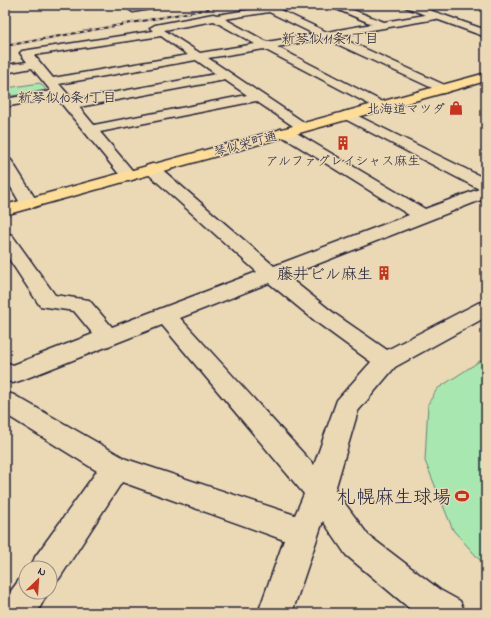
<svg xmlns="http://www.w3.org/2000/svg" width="491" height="618" viewBox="0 0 491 618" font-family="'Indie Flower','Klee One',sans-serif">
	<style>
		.green { fill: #a8e7af; stroke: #658475 }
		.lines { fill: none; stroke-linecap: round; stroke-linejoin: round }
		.minor-casing { stroke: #22223b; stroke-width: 3 }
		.major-casing { stroke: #22223b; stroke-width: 3 }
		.minor { fill: #ebd8b5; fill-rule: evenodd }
		.major { fill: #fedd96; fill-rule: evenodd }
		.rail-casing { stroke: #22223b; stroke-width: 2 }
		.rail { stroke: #ebd8b5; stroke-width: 1.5; stroke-dasharray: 4; stroke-linecap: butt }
		.labels { text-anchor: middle; stroke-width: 3; stroke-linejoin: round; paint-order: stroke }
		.far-poi-label { font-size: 13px; fill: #22223b; stroke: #ebd8b5; text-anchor: end }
		.far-street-label { font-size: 13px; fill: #22223b; stroke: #ebd8b5 }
		.far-neighbourhood-label { font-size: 14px; fill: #22223b; stroke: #ebd8b5 }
		.poi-label { font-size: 16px; fill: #22223b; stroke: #ebd8b5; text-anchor: end }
		.near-poi-label { font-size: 19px; fill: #22223b; stroke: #ebd8b5; text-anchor: end }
	</style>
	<rect width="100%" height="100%" fill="#ebd8b5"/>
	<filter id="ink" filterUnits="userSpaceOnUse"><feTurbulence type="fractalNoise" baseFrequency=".025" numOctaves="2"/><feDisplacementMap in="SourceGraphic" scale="8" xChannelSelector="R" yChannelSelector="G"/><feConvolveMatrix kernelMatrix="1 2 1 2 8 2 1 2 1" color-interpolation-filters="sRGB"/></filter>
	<g filter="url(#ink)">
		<g class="green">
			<polygon points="40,83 46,90 12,96 7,88"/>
			<polygon points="486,357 486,567 453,530 425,461 428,404 437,389"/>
		</g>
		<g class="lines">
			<defs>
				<g id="minor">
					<polygon points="122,5 161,5 156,8 133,12"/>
					<path d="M279,5H287L289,7L280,10L327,32L372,24L327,5H340L384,22L425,15L401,5H415L486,30V37L436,19L337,36L447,86L449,89L447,92L443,93L324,38L277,47L385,103L387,106L385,109L380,110L264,49L208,58L311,127L309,130H299L256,101L100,132L137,176L135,179L129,181L123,179L56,97L5,107V99L51,91L32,68L5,73V65L27,62L20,53L22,51L153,31L150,28L155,25L213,14L217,15ZM269,12L314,34L267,42L225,19ZM214,21L255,44L200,53L164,30ZM161,36L188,55L53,78L34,55ZM196,60L216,74L73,100L59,84ZM225,80L247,95L94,125L79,107Z"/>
					<path d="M348,111L486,179V198L287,276L335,314L387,350L478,303L486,301V317L395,367L358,411L335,490L368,535L440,590L460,601L465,613H415L346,555L323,521L292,613H258L284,540L122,482L59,579L50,582V568H31L35,557L97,471L5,414V392L14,395L126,459L295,515L304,494L162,325L22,380L13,383L5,380V362L13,365L93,334L74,311L40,306L5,253V233L12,235L55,295L89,300L112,327L257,272L146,172L144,169L146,166L152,164L158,166L274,266L409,215L280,135L278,132L280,129H290L425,209L479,189L343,118L341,115L343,112ZM269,283L319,324L371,362L337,400L314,465L180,318Z"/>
					<polygon points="5,158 11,160 13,163 38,203 35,207 29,208 23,207 20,203 5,177"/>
					<polygon points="26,577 26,592 48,592 37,613 5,613 5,599 19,580"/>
				</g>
				<polygon id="major" points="486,73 486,81 5,215 5,205"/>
			</defs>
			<use href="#minor" class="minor-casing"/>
			<use href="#major" class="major-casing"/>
			<use href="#minor" class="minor"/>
			<use href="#major" class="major"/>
			<defs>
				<polyline id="rail" points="5,46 230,5"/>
			</defs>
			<use href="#rail" class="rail-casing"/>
			<use href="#rail" class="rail"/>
		</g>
	</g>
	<defs>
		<symbol id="shop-bare" viewBox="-9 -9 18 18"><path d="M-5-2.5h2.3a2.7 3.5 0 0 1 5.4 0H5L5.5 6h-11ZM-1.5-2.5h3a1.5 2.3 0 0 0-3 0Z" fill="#c8321e" stroke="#ebd8b5" stroke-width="2.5" paint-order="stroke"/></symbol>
		<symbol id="building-bare" viewBox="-9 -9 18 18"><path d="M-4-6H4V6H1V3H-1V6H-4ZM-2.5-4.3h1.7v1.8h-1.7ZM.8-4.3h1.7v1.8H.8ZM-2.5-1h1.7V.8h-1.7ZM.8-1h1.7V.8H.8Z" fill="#c8321e" stroke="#ebd8b5" stroke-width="2.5" paint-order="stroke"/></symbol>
		<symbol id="stadium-bare" viewBox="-9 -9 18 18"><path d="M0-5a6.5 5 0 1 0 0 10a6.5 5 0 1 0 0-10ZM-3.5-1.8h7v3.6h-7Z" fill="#c8321e" stroke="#ebd8b5" stroke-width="2.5" paint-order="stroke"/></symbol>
	</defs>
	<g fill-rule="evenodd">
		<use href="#shop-bare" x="446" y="98" width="20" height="20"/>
		<use href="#building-bare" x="333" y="133" width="20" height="20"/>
		<use href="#building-bare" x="374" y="263" width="20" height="20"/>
		<use href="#stadium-bare" x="452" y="486" width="20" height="20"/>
	</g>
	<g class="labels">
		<g class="far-poi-label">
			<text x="445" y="113">北海道マツダ</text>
			<text x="343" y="165" text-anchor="middle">アルファグレイシャス麻生</text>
		</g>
		<g class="far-street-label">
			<text transform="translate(245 143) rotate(-15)" y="5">琴似栄町通</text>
		</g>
		<g class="far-neighbourhood-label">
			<text x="330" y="43">新琴似11条1丁目</text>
			<text x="67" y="102">新琴似10条1丁目</text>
		</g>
		<g class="poi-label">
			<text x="373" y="279">藤井ビル麻生</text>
		</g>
		<g class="near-poi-label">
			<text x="451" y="503">札幌麻生球場</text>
		</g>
	</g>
	<rect width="491" height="618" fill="none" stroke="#ebd8b5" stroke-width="20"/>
	<rect x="10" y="10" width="471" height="598" fill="none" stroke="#22223b" stroke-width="1.5" filter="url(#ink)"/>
	<g transform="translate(38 580) rotate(25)"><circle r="19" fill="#ebd8b5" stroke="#9b8f84"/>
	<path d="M0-3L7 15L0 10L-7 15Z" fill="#c8321e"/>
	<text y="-6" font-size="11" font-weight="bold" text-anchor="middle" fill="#22223b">N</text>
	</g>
</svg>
